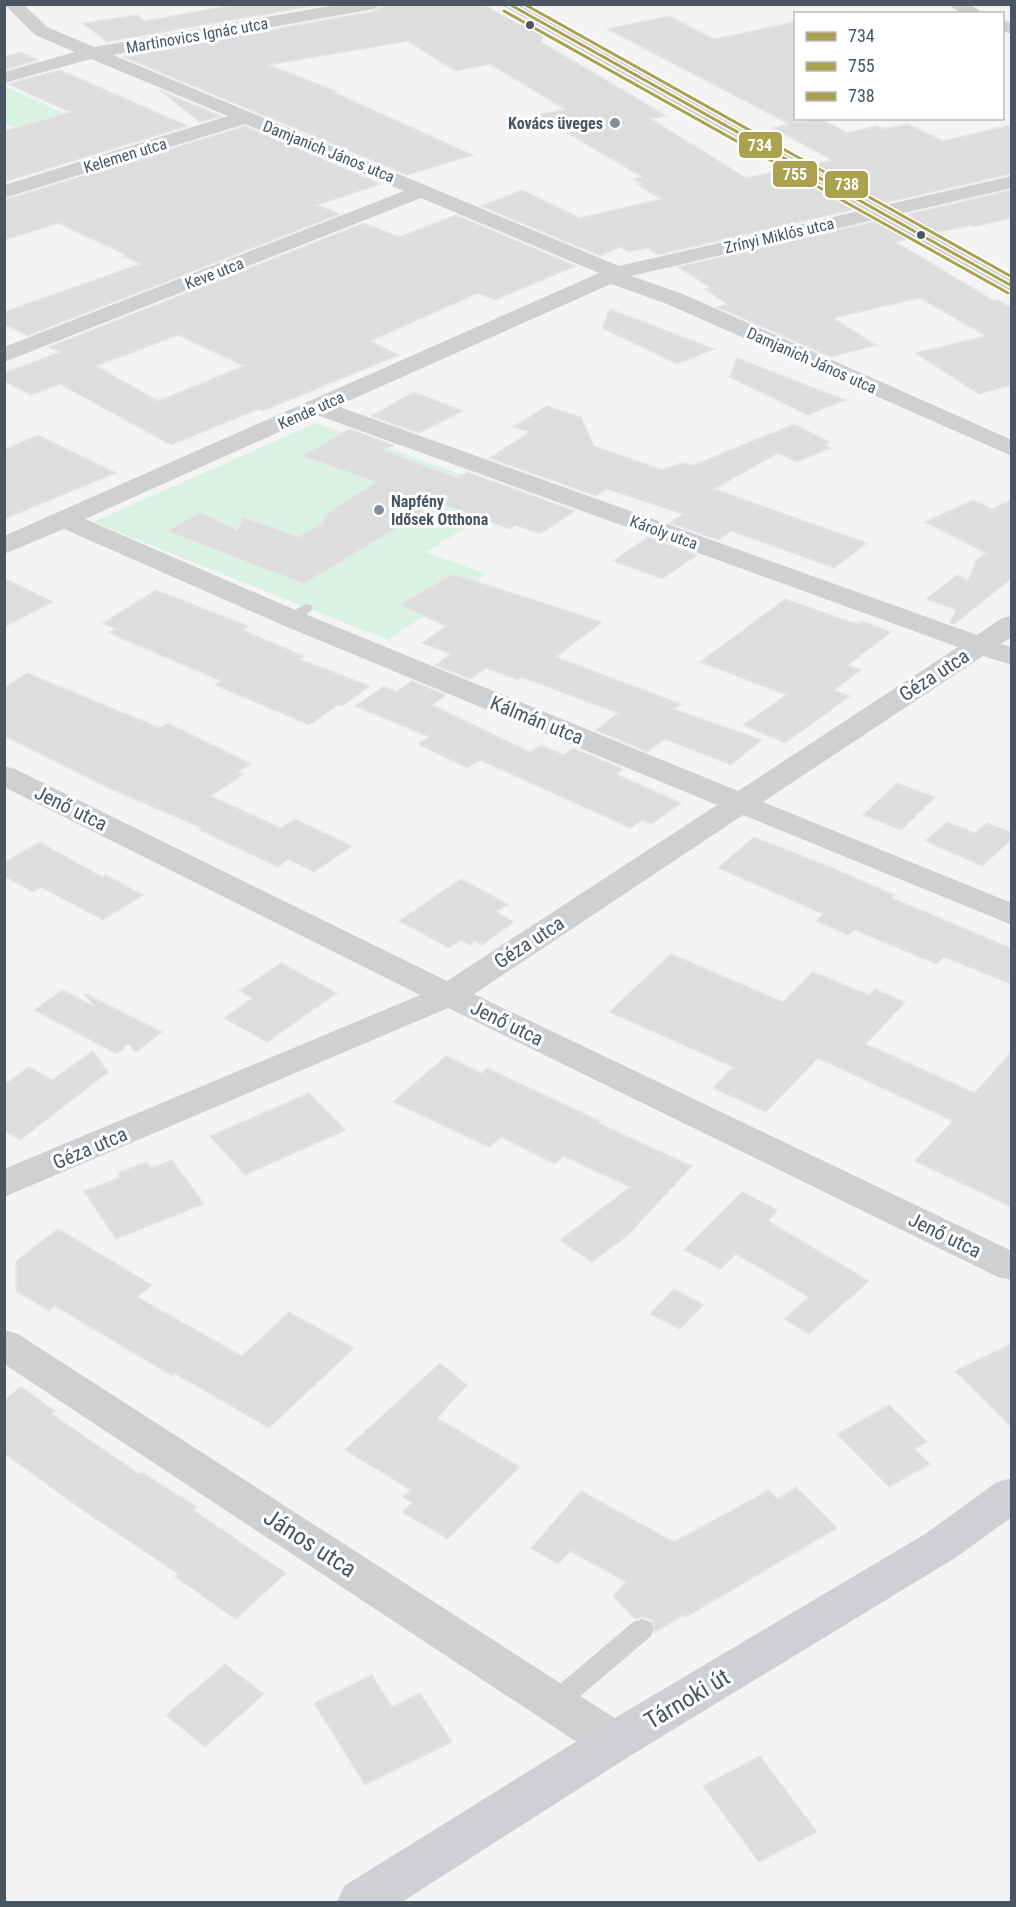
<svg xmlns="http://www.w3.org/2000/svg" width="1016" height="1907" viewBox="0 0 1016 1907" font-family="'Roboto Condensed',sans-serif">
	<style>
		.green { fill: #d9f2e3 }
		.building { fill: #ddddde; stroke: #e5e6e7; stroke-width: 1.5; fill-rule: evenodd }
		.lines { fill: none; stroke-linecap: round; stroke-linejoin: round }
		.lane { fill: #ced0d2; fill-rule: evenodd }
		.street { fill: #ced0d2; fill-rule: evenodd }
		.secondary { fill: #ced0d4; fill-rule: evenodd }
		.bus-1-casing { stroke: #fff; stroke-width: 6 }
		.bus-2-casing { stroke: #fff; stroke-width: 6 }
		.bus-3-casing { stroke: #fff; stroke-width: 6 }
		.bus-1 { stroke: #aba250; stroke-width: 3 }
		.bus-2 { stroke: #aba250; stroke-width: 3 }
		.bus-3 { stroke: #aba250; stroke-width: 3 }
		.bus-dot { fill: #4a5661; stroke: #fff; stroke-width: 2 }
		.poi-dot { fill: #868d94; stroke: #fff; stroke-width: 2 }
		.labels { text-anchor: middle; stroke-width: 6; stroke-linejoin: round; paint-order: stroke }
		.far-street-label { font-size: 16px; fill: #4a5661; stroke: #fff }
		.far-poi-label { font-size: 16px; font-weight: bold; fill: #4a5661; stroke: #fff; text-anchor: end }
		.street-label { font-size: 20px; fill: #4a5661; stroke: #fff }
		.near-street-label { font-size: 24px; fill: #4a5661; stroke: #fff }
		.line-badge { stroke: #fff; stroke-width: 2 }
		.badge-label { font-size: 16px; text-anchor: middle; font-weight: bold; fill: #fff }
	</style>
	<rect width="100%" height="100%" fill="#f4f4f4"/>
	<g class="green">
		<polygon points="5,86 65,114 15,128 5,123"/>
		<polygon points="316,423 519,495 426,552 486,574 388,640 93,522"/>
	</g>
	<g class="building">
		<polygon points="238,4 325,4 107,42 83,23 137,15 145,21"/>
		<polygon points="384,4 483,4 520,25 530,23 546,33 541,42 667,116 651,119 746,178 786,169 856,209 658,255 647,248 629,252 620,247 600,256 481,206 522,190 580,218 661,199 636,184 641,183 634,179 642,177 537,115 565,109 490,64 455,71 408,41 269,65 336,91 333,92 473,155 407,175 123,57 374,11"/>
		<polygon points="669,16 714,39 795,22 795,123 820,118 847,133 877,126 884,129 908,124 943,141 1011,125 1011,174 884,203 813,164 832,160 773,128 789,124 607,29"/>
		<polygon points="20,52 38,60 4,70 4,57"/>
		<polygon points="60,70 69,74 188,126 4,182 4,131 70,112 8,84"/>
		<polygon points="159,90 221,116 200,122"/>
		<polygon points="245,126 381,184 317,205 340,214 27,336 4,324 4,312 140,264 123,256 126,255 58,223 4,240 4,200"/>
		<polygon points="1011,190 1011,218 974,227 971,225 937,233 905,215"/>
		<path d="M456,215L576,266L495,300L478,293L370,341L399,355L263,411L259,409L171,445L60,384L31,395L4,381V373L60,352L49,347L364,223L399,237ZM178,335L244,366L158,401L96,366Z"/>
		<polygon points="877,221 908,239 896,242 994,301 998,300 1011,308 1011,385 979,394 915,353 986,336 920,298 833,318 876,345 831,357 717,307 727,304 705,289 711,288 678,267"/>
		<polygon points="610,309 714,349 677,364 602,328"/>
		<polygon points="737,358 845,400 808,415 729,377"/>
		<polygon points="414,392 463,411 419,433 371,416"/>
		<polygon points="547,406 581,417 594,446 662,470 681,463 694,465 794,424 830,442 825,445 831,448 797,462 778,453 714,489 867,543 834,568 731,531 718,540 670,523 683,514 607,489 596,496 489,458 530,432 513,427"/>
		<polygon points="349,429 394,445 383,450 457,478 467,472 575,511 540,534 515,525 510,529 438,503 304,584 167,531 200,512 237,530 243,517 298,537 323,523 323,518 329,512 376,482 302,456"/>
		<polygon points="38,435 116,473 4,519 4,450"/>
		<polygon points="973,500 992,509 1011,500 1011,579 954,624 950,623 956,610 926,599 957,575 968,580 976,561 986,553 925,522"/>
		<polygon points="648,537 697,555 662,579 613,561"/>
		<polygon points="453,574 602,622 556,657 681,704 674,709 762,740 731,765 665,739 647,752 596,730 618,713 521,677 518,680 486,668 470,679 435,665 451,654 422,643 446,626 399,605"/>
		<polygon points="4,578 53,602 4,627"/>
		<polygon points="156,590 248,626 242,630 304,656 299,659 370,686 342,706 338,705 309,725 215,685 221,681 109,633 115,629 103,623"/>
		<polygon points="785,599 857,624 862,621 891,632 848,665 861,670 834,690 850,696 785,743 743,725 786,695 700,662"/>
		<polygon points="27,673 160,728 168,723 251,764 238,772 244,774 211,796 281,828 295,819 352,846 314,872 288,859 278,867 200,830 202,828 113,790 4,736 4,688"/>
		<polygon points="412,681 446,695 432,705 530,752 541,745 564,755 573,748 623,769 616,774 681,803 652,824 642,820 630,828 480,760 467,768 418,744 429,737 355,706 384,686 396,692"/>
		<polygon points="897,783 935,797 901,830 863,815"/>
		<polygon points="947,822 975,833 987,823 1011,832 1011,840 982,866 925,841"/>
		<polygon points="754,837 830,867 895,895 892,898 1011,948 1011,984 944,957 936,964 855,930 848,935 816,921 823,914 718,868"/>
		<polygon points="39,842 102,877 106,875 143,895 103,920 41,887 33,892 4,876 4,863"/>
		<polygon points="461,879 508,904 496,912 514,922 482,945 475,941 470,945 461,940 449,948 399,921"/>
		<polygon points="671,954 783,1002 813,972 869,995 875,989 905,1002 866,1044 975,1093 1011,1052 1011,1207 915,1161 953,1121 818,1058 766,1112 713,1088 733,1067 609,1012"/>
		<polygon points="281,963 337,993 267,1042 224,1018 252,998 239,991"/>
		<polygon points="63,990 95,1007 85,995 86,994 162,1032 136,1052 128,1044 117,1054 34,1010"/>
		<polygon points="93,1051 108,1072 20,1140 4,1131 4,1085 29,1067 52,1080"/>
		<polygon points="446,1056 482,1073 487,1068 600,1121 598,1123 692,1166 627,1236 592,1262 560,1240 630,1187 563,1156 555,1164 501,1137 489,1147 393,1102"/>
		<polygon points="309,1093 346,1130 245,1175 210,1136"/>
		<polygon points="172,1160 204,1204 116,1239 84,1191 120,1177 118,1173 147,1162 151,1168"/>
		<polygon points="742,1192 778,1210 768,1221 869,1281 809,1334 784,1319 809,1297 736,1254 721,1269 684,1250"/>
		<polygon points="58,1229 152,1285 137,1297 242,1356 289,1312 354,1348 269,1428 174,1373 172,1376 55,1306 49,1311 16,1291 16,1261"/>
		<polygon points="674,1289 704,1305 680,1329 650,1314"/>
		<polygon points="1011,1344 1011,1427 955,1371"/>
		<polygon points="440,1363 467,1385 437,1418 520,1467 448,1539 402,1512 412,1503 403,1497 411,1490 345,1450"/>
		<polygon points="21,1387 55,1411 52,1414 139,1474 142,1472 197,1507 193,1510 286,1573 236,1619 175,1577 178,1574 91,1516 4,1453 4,1400"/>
		<polygon points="889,1405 927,1442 914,1449 930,1464 889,1487 837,1434"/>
		<polygon points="796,1487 837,1528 686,1617 684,1615 655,1632 652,1620 643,1617 635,1619 613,1596 626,1582 570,1551 558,1564 531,1548 581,1491 674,1542 769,1490 777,1499"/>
		<polygon points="225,1664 264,1694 205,1747 166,1715"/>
		<polygon points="372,1675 392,1707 420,1693 452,1742 365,1785 314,1703"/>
		<polygon points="760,1756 817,1832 759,1862 703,1786"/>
	</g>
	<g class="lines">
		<g class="lane">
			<path d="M306,604L311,605L313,608C307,616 295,624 285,621L283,618L285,615Z"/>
			<polygon points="642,1619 651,1622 654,1629 651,1636 564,1710 555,1714 546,1710 543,1703 546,1696 633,1622"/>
		</g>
		<g class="street">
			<path d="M4,4H23L47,27L94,47L341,4H382L374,9L113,55L619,266L1012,176V188L631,276L683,294L1012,440V456L667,304L611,284L337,406L977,635L1002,618L1012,616V637L1001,644L1012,647V665L983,656L763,802L1012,903V925L743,815L474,994L1012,1251V1280L998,1277L448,1008L4,1197V1169L420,995L4,787V766L15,769L447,981L717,805L280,624L64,529L4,554V536L599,273L421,198L4,362V347L404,191L245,124L4,198V185L228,116L91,59L4,83V72L75,52L35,35ZM317,415L958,647L738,791L300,612L85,519Z"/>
			<polygon points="948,4 970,4 984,14 962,14"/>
			<polygon points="1002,20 1012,23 1012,34 1002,31"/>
			<polygon points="4,1330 18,1334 630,1728 637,1742 630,1756 614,1762 598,1756 4,1364"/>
		</g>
		<g class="secondary">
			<polygon points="500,4 522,4 1012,277 1012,292 1004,291"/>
			<polygon points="1012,1478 1012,1517 955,1558 630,1756 402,1902 337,1902 344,1886 598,1728 925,1534 997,1482"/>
		</g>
		<defs>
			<polyline id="bus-1" points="509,4 1012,286"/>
			<polyline id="bus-2" points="504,11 1008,293"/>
			<polyline id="bus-3" points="524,4 1012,277"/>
		</defs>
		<use href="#bus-1" class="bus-1-casing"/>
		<use href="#bus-2" class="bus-2-casing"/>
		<use href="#bus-3" class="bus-3-casing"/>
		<use href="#bus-1" class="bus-1"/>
		<use href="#bus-2" class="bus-2"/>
		<use href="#bus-3" class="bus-3"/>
	</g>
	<g class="bus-dot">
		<circle cx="530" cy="25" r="5"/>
		<circle cx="921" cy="235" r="5"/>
	</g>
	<g class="poi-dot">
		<circle cx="615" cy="123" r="6"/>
		<circle cx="379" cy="510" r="6"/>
	</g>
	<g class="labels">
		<g class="far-street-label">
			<text transform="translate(197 35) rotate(-10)" y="6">Martinovics Ignác utca</text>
			<text transform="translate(329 151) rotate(22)" y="6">Damjanich János utca</text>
			<text transform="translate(125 155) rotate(-17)" y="6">Kelemen utca</text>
			<text transform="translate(779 235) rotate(-13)" y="6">Zrínyi Miklós utca</text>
			<text transform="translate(214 273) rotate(-21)" y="6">Keve utca</text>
			<text transform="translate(812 360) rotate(24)" y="6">Damjanich János utca</text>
			<text transform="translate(311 410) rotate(-24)" y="6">Kende utca</text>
			<text transform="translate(664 532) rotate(20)" y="6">Károly utca</text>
		</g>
		<g class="far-poi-label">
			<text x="603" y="129">Kovács üveges</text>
			<text x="391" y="507" text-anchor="start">Napfény<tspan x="391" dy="18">Idősek Otthona</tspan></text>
		</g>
		<g class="street-label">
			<text transform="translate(934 675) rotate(-33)" y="7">Géza utca</text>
			<text transform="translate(537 720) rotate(22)" y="7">Kálmán utca</text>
			<text transform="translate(71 808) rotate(26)" y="7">Jenő utca</text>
			<text transform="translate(529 942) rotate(-33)" y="7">Géza utca</text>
			<text transform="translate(507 1023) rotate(26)" y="7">Jenő utca</text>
			<text transform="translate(90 1148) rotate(-23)" y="7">Géza utca</text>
			<text transform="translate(945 1235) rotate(26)" y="7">Jenő utca</text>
		</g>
		<g class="near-street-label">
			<text transform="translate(310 1543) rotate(33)" y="8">János utca</text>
			<text transform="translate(687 1699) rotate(-31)" y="8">Tárnoki út</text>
		</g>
	</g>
	<g class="line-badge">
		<rect x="738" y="131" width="45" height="28" rx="6" fill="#aba250"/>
		<rect x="772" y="160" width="46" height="28" rx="6" fill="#aba250"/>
		<rect x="824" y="170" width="45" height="29" rx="6" fill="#aba250"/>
	</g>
	<g class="badge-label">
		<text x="760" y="151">734</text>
		<text x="795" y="180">755</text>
		<text x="847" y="190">738</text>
	</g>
	<rect width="1016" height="1907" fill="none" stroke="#4a5661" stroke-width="12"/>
	<rect x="794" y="12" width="210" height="108" fill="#ffffff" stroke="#b7bbc0" stroke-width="1.5"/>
	<rect x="806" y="32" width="30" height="9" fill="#aba250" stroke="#b7bbc0" stroke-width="1.5"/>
	<text x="848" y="42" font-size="18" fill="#4a5661">734</text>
	<rect x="806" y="62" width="30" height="9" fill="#aba250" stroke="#b7bbc0" stroke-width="1.5"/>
	<text x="848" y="72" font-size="18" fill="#4a5661">755</text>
	<rect x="806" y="92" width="30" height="9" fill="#aba250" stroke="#b7bbc0" stroke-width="1.5"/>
	<text x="848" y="102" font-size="18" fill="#4a5661">738</text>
</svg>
